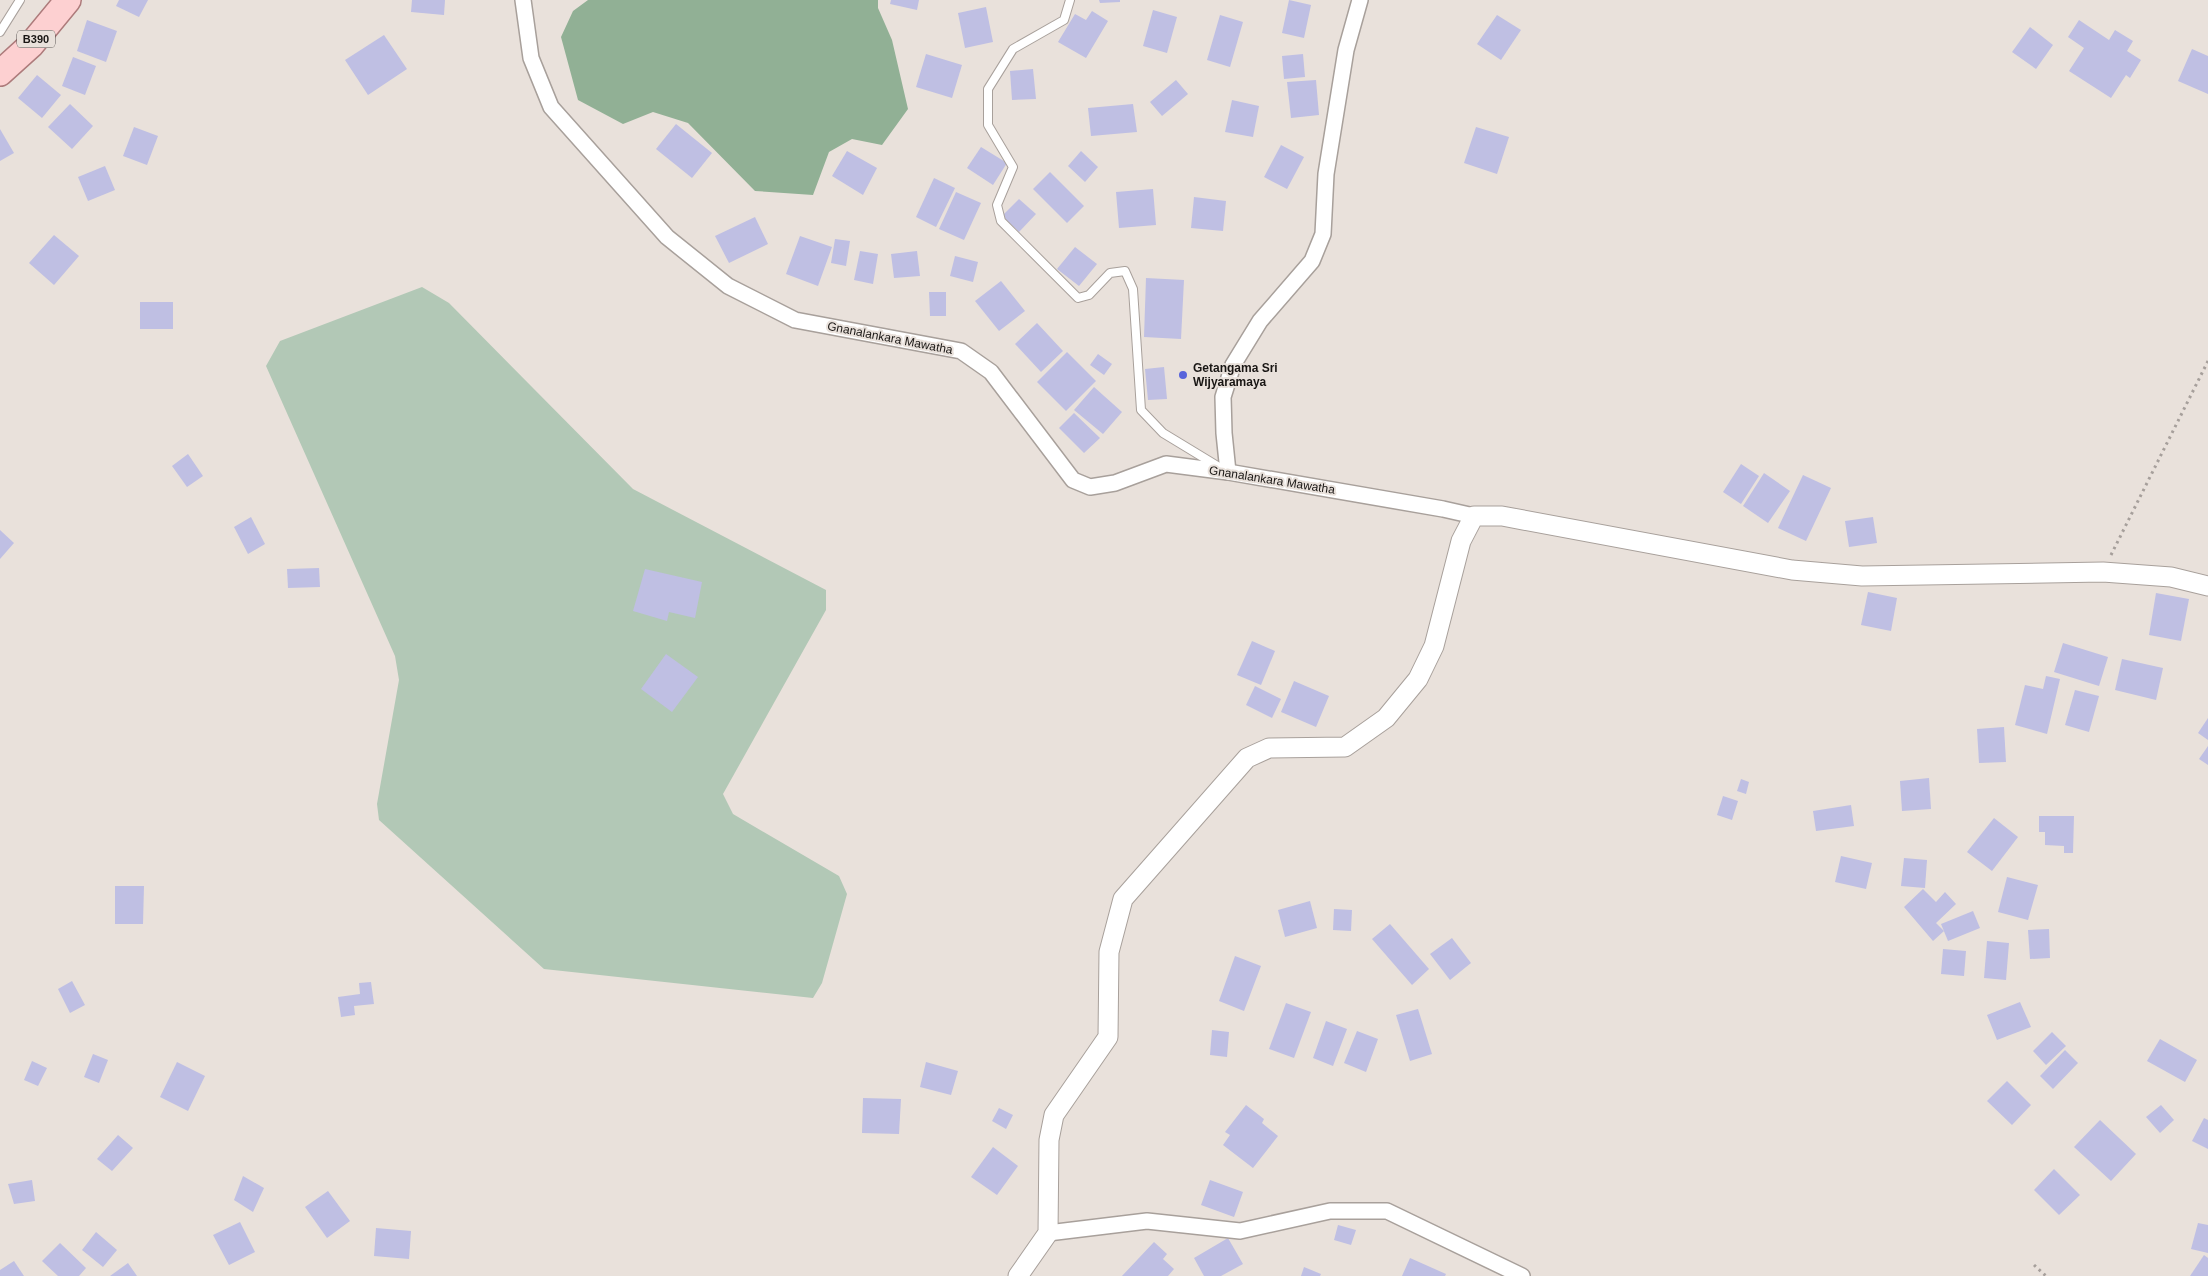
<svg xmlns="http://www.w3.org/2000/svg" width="2208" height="1276" viewBox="0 0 2208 1276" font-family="Arial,sans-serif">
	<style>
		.green { fill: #b2c8b6 }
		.forest { fill: #91b095 }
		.building { fill: #bfbfe3 }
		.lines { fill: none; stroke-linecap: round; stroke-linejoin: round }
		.service-casing { stroke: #a8a09b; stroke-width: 10 }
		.minor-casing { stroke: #a8a09b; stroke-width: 18 }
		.tertiary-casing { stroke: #a8a09b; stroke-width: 21 }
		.primary-casing { stroke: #ad7b7b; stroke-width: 28 }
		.path { stroke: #a69f9b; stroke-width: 3; stroke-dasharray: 2.5 4; stroke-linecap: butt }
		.service { stroke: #fff; stroke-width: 8 }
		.minor { stroke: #fff; stroke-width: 15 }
		.tertiary { stroke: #fff; stroke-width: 19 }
		.primary { stroke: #fdd0d1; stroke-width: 25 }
		.poi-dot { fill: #5864db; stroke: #e9e1db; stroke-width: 2 }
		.labels { text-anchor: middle; stroke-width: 4; stroke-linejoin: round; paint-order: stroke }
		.shield { fill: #e9e1db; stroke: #575350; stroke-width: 1 }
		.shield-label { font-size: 11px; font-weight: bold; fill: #191614 }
		.street-label { font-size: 12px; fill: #191614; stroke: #e9e1db }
		.poi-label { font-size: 12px; font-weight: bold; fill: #191614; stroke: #e9e1db; text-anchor: start }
	</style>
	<rect width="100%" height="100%" fill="#e9e1db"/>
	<polygon class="green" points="422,287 449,303 633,489 826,590 826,610 723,794 733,814 839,876 847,894 822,983 813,998 544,969 379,820 377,804 399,680 395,656 266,366 280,341"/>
	<polygon class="forest" points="588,0 878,0 878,8 892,40 908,109 882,145 852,139 829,152 813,195 755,191 688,123 653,112 623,124 578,100 561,37 573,11"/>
	<g class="building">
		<polygon points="119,0 148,0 139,17 116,6"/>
		<polygon points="412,0 445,0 444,15 411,12"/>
		<polygon points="891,0 919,0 917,10 890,4"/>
		<polygon points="1099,0 1120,0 1120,2 1100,3"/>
		<polygon points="1289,0 1311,5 1304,38 1282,33"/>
		<polygon points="986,7 993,42 965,48 958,13"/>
		<polygon points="1153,10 1177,17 1167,53 1143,46"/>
		<polygon points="1092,11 1108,21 1086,58 1058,42 1075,14 1086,20"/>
		<polygon points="1220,15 1243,22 1230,67 1207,60"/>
		<polygon points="1497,15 1521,30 1501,60 1477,44"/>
		<polygon points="87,20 117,31 106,62 77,51"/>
		<polygon points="2079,20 2109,40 2115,30 2133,41 2127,51 2141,60 2130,78 2126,75 2111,98 2069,71 2084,48 2068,37"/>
		<polygon points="2030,27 2053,45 2036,69 2012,52"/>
		<polygon points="384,35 407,69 368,95 345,60"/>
		<polygon points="2192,49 2208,56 2208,94 2178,81"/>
		<polygon points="926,54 962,65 952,98 916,87"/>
		<polygon points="1303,54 1305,77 1284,79 1282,56"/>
		<polygon points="73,57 96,66 85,95 62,86"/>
		<polygon points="1033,69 1036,99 1012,100 1010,71"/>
		<polygon points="37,75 61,95 42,118 18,98"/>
		<polygon points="1176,80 1188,94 1162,116 1150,102"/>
		<polygon points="1316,80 1319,115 1291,118 1287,82"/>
		<polygon points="1232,100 1259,106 1253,137 1225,132"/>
		<polygon points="70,104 93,126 72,149 48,127"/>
		<polygon points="1133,104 1137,132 1091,136 1088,108"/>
		<polygon points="676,124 712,153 692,178 656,149"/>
		<polygon points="134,127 158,136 147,165 123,156"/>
		<polygon points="1476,127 1509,137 1497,174 1464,163"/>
		<polygon points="0,129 14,153 0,161"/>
		<polygon points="1281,145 1304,157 1287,189 1264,177"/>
		<polygon points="981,147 1007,163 993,185 967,168"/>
		<polygon points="847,151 877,168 863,195 832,176"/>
		<polygon points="1081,151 1098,167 1085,182 1068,166"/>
		<polygon points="105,166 115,190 88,201 78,177"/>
		<polygon points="1050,172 1084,206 1067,223 1033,189"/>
		<polygon points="934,178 955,188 936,227 916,217"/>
		<polygon points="1153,189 1156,225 1119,228 1116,192"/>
		<polygon points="956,192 981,203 964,240 939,229"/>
		<polygon points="1194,197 1226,201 1223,231 1191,228"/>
		<polygon points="1019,199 1036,214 1019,232 1002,216"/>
		<polygon points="755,217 768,244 729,263 715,236"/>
		<polygon points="54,235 79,256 54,285 29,263"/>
		<polygon points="800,236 832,247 818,286 786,274"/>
		<polygon points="835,239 850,241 846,266 831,263"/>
		<polygon points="1075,247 1097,264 1079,286 1057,269"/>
		<polygon points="860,251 878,254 873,284 854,280"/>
		<polygon points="917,251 920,276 894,278 891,254"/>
		<polygon points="955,256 978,262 973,282 950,276"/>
		<polygon points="1146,278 1184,280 1181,339 1144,337"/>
		<polygon points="1001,281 1025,311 999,331 975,301"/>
		<polygon points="929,292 946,292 946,316 930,316"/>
		<rect x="140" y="302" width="33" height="27"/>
		<polygon points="1037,323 1063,351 1041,372 1015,344"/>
		<polygon points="1067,352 1096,381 1066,411 1037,382"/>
		<polygon points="1098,354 1112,364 1104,375 1090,365"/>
		<polygon points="1164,367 1167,399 1148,400 1145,369"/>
		<polygon points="1094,387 1122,412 1103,434 1074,410"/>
		<polygon points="1074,413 1100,438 1084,453 1059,428"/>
		<polygon points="188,454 203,476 187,487 172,466"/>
		<polygon points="1741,464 1759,476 1741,504 1723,492"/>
		<polygon points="1764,473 1790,491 1768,523 1743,506"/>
		<polygon points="1803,475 1831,488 1806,541 1778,528"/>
		<polygon points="251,517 265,544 248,554 234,527"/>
		<polygon points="1873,517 1877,543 1849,547 1845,521"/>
		<polygon points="0,530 14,543 0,559"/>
		<polygon points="319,568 320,587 288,588 287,569"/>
		<polygon points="645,569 702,582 695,618 669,612 667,621 633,611"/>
		<polygon points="1868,592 1897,598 1891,631 1861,625"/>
		<polygon points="2156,593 2189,599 2181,641 2149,635"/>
		<polygon points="1252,641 1275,651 1261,685 1237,675"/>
		<polygon points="2063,643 2108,657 2099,686 2054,672"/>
		<polygon points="666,654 698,677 672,712 641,689"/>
		<polygon points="2122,659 2163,668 2156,700 2115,690"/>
		<polygon points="2046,676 2060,679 2047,734 2015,725 2025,685 2043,689"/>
		<polygon points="1294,681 1329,696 1316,727 1281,712"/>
		<polygon points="1255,686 1281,699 1272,718 1246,705"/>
		<polygon points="2075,690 2099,696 2089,732 2065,725"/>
		<polygon points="2208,718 2208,740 2198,733"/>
		<polygon points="2004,727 2006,762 1979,763 1977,729"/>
		<polygon points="2208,746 2208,765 2199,759"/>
		<polygon points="1929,778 1931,809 1902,811 1900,781"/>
		<polygon points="1741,779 1749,782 1746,794 1737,791"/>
		<polygon points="1723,796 1738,801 1732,820 1717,815"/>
		<polygon points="1851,805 1854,826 1816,831 1813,811"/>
		<polygon points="2039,816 2074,816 2073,853 2064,853 2064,846 2045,845 2045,832 2039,832"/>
		<polygon points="1994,818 2018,837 1992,871 1967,852"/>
		<polygon points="1841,856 1872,863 1866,889 1835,882"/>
		<polygon points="1904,858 1927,860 1925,888 1901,886"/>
		<polygon points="2007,877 2038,885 2028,920 1998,912"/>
		<polygon points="115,886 144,886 143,924 115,924"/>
		<polygon points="1923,889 1936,902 1945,892 1956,904 1936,923 1944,931 1933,941 1904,907"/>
		<polygon points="1310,901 1317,928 1285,937 1278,910"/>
		<polygon points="1334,909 1352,910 1351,931 1333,930"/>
		<polygon points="1973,911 1980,928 1948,941 1941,924"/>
		<polygon points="1390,924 1429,969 1412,985 1372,939"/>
		<polygon points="2049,929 2050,958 2030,959 2028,930"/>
		<polygon points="1452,938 1471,963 1450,980 1430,954"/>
		<polygon points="1987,941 2009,943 2006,980 1984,978"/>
		<polygon points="1943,949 1966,951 1964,976 1941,974"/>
		<polygon points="1235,956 1261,966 1244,1011 1219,1001"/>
		<polygon points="72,981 85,1005 70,1013 58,989"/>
		<polygon points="371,982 374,1004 354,1006 355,1015 341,1017 338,997 360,994 359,983"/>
		<polygon points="2020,1002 2031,1027 1997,1040 1987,1015"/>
		<polygon points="1286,1003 1311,1012 1294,1058 1269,1049"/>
		<polygon points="1418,1009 1432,1054 1410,1061 1396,1015"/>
		<polygon points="1326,1021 1347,1029 1333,1066 1313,1058"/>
		<polygon points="1212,1030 1229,1032 1227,1057 1210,1055"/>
		<polygon points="1357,1031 1378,1039 1366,1072 1344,1063"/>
		<polygon points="2052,1032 2066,1046 2046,1065 2033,1051"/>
		<polygon points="2160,1039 2197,1060 2185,1082 2147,1061"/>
		<polygon points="2065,1050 2078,1063 2053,1089 2040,1076"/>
		<polygon points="93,1054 108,1060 99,1083 84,1077"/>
		<polygon points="32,1061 47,1068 38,1086 24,1080"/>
		<polygon points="177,1062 205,1076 188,1111 160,1097"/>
		<polygon points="926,1062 958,1071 951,1095 920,1087"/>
		<polygon points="2007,1081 2031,1105 2012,1125 1987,1101"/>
		<polygon points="863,1098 901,1099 899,1134 862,1133"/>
		<polygon points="1246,1105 1264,1119 1262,1123 1278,1136 1253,1168 1223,1145 1230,1135 1225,1132"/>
		<polygon points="2161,1105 2174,1120 2160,1133 2146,1117"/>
		<polygon points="999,1108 1013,1115 1006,1129 992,1121"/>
		<polygon points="2204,1118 2208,1120 2208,1149 2192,1141"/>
		<polygon points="2100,1120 2136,1154 2111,1181 2074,1147"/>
		<polygon points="118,1135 133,1148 112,1171 97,1159"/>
		<polygon points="993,1147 1018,1166 997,1195 971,1177"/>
		<polygon points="2054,1169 2080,1195 2059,1215 2034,1190"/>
		<polygon points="243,1176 264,1188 253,1212 234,1200"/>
		<polygon points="32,1180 35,1201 14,1204 8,1184"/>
		<polygon points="1210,1180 1243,1192 1234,1217 1201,1205"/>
		<polygon points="328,1191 350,1221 327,1238 305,1207"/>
		<polygon points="240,1222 255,1252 229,1265 213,1235"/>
		<polygon points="2198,1223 2208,1225 2208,1253 2191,1249"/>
		<polygon points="1338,1225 1356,1230 1351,1245 1334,1240"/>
		<polygon points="376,1228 411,1231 409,1259 374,1256"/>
		<polygon points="96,1232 117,1250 103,1267 82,1250"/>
		<polygon points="1228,1238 1243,1264 1221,1276 1204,1276 1194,1258"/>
		<polygon points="1154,1242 1167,1254 1163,1259 1174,1269 1168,1276 1122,1276"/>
		<polygon points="60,1243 86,1268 79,1276 58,1276 42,1261"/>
		<polygon points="2204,1255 2208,1258 2208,1276 2190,1276"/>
		<polygon points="1410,1258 1446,1274 1445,1276 1402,1276"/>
		<polygon points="14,1261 24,1276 0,1276 0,1270"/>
		<polygon points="128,1263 137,1276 110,1276"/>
		<polygon points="1304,1267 1321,1274 1320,1276 1301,1276"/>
	</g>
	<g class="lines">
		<defs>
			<g id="service">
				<polyline points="1070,0 1064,20 1013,49 988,89 988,125 1013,167 997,205 1001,221 1078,298 1089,295 1110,273 1125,271 1133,289 1141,410 1163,433 1219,467"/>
				<polyline points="0,32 20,0"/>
			</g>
			<g id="minor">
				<polyline points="523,0 531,58 551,107 667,237 728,286 795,320 961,351 991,372 1073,480 1090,487 1115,483 1166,464 1228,472 1443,509 1474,516"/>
				<polyline points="1228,472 1224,433 1223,397 1233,365 1260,321 1312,261 1323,234 1326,174 1346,50 1360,0"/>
				<polyline points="1048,1233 1147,1221 1240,1231 1330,1211 1387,1211 1522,1276"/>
			</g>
			<polyline id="tertiary" points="1018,1276 1048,1233 1049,1140 1054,1115 1108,1037 1109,952 1123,899 1247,758 1269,748 1345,747 1386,718 1418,679 1434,646 1461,541 1474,516 1502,516 1792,570 1862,576 2103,572 2171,577 2208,586"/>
			<polyline id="primary" points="0,73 31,45 68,0"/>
		</defs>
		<use href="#service" class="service-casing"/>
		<use href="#minor" class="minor-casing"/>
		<use href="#tertiary" class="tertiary-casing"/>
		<use href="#primary" class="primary-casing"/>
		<g class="path">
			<polyline points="2111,555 2208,361"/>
			<polyline points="2034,1265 2046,1276"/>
		</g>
		<use href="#service" class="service"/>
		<use href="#minor" class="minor"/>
		<use href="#tertiary" class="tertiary"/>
		<use href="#primary" class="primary"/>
	</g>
	<circle class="poi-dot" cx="1183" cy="375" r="5"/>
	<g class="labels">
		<rect class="shield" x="17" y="30.5" width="38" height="17" rx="4"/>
		<g class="shield-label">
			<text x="36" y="43">B390</text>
		</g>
		<g class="street-label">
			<text transform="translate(890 338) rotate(11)" y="4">Gnanalankara Mawatha</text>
			<text transform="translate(1272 480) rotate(9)" y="4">Gnanalankara Mawatha</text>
		</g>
		<g class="poi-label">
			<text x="1193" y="372">Getangama Sri<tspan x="1193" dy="14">Wijyaramaya</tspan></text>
		</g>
	</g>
</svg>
